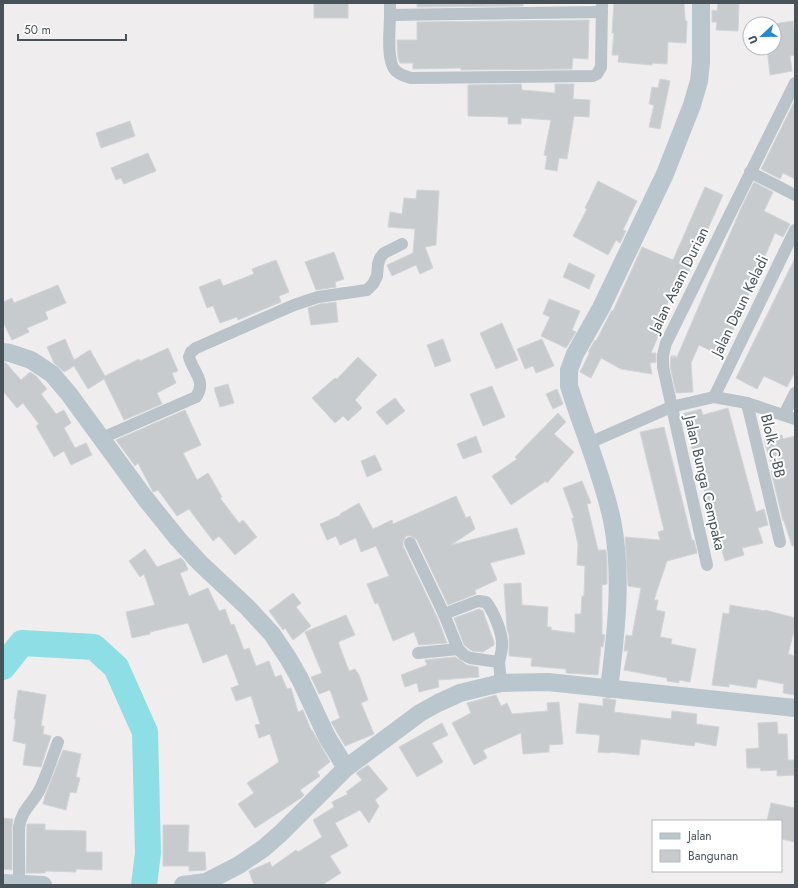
<svg xmlns="http://www.w3.org/2000/svg" width="798" height="888" viewBox="0 0 798 888" font-family="Jost,sans-serif">
	<style>
		.lines { fill: none; stroke-linecap: round; stroke-linejoin: round }
		.river { stroke: #8edfe5; stroke-width: 26 }
		.building { fill: #c7cbce; stroke: #d1d4d8 }
		.street { stroke: #b9c3c9; stroke-width: 12 }
		.secondary { stroke: #bac6ce; stroke-width: 18 }
		.labels { text-anchor: middle; stroke-width: 4; stroke-linejoin: round; paint-order: stroke }
		.street-label { font-size: 15px; fill: #475359; stroke: #fff }
	</style>
	<rect width="100%" height="100%" fill="#efeded"/>
	<g class="lines">
		<polyline class="river" points="3,667 22,643 94,647 116,667 145,732 148,853 144,885"/>
	</g>
	<g class="building">
		<rect x="314" y="3" width="34" height="15"/>
		<polygon points="417,3 523,3 523,6 417,7"/>
		<polygon points="614,3 684,3 685,20 687,21 686,43 668,42 667,64 652,63 652,65 618,62 619,55 612,55 614,33 612,33"/>
		<polygon points="718,3 739,4 738,31 716,30 717,22 712,22 712,10 717,11"/>
		<polygon points="589,20 588,59 573,58 572,69 461,70 461,68 413,69 413,63 400,63 398,58 397,40 417,40 417,22"/>
		<polygon points="793,21 795,34 795,55 790,56 792,71 770,75 767,48 774,48 774,24"/>
		<polygon points="660,79 670,81 660,129 649,127 654,105 649,104 652,87 658,88"/>
		<polygon points="521,84 522,90 555,93 555,84 574,84 573,99 590,100 589,117 574,116 567,159 559,158 557,171 545,169 547,156 544,155 551,120 521,118 521,124 508,124 508,117 468,116 468,85"/>
		<polygon points="795,100 795,179 783,173 780,179 761,169"/>
		<polygon points="130,121 135,136 101,148 96,133"/>
		<polygon points="148,153 156,171 124,184 121,178 116,180 111,168"/>
		<polygon points="598,181 637,201 623,230 626,231 620,243 616,240 608,255 573,236 587,209 585,208"/>
		<polygon points="754,182 773,192 764,211 790,224 783,237 775,233 722,356 699,345 691,363 693,392 676,393 670,366 671,356 676,356 672,358 677,357 742,206"/>
		<polygon points="705,187 723,195 687,276 681,273 658,325 662,327 651,353 656,353 656,362 650,363 652,374 621,369 601,358 591,378 580,372 590,352 588,352 595,340 596,341 612,310 613,311 642,247 673,260"/>
		<polygon points="417,190 439,191 436,245 425,247 433,268 420,274 416,265 392,276 387,265 413,253 415,229 388,227 390,212 402,214 404,198 416,199"/>
		<polygon points="334,252 344,279 335,282 336,287 316,290 305,262"/>
		<polygon points="795,258 795,372 787,387 764,376 757,389 736,378"/>
		<polygon points="276,260 289,292 279,296 281,302 238,320 237,317 220,323 213,306 207,308 199,287 220,279 223,286 254,274 252,269"/>
		<polygon points="569,263 595,275 589,289 563,277"/>
		<polygon points="58,285 66,303 45,312 48,319 27,328 29,332 12,340 3,322 3,302 12,298 14,303"/>
		<polygon points="549,299 580,311 572,330 576,332 566,348 541,336 550,317 543,314"/>
		<polygon points="336,302 338,322 311,325 308,308 320,304"/>
		<polygon points="502,323 518,360 496,369 480,333"/>
		<polygon points="65,339 74,360 90,350 105,376 139,359 140,361 168,348 178,371 172,373 176,383 157,393 162,404 124,420 104,379 88,389 74,366 64,372 54,363 47,347"/>
		<polygon points="443,339 451,361 435,367 427,345"/>
		<polygon points="542,339 554,366 536,373 533,366 525,369 517,349"/>
		<polygon points="358,357 377,375 355,400 362,408 348,421 343,416 335,423 312,398 335,378 337,379"/>
		<polygon points="3,363 6,363 21,380 30,372 36,376 47,389 41,394 56,414 64,410 71,423 64,428 75,448 86,443 92,455 71,465 64,451 54,457 36,426 39,424 23,403 17,408 3,391"/>
		<polygon points="228,384 234,403 220,407 214,388"/>
		<polygon points="492,386 505,417 483,426 470,394"/>
		<polygon points="557,389 563,404 553,409 546,394"/>
		<polygon points="395,398 405,411 387,425 376,412"/>
		<polygon points="728,408 756,512 764,509 768,525 758,528 763,543 742,548 744,555 725,561 682,414 701,409 703,415"/>
		<polygon points="185,410 201,445 183,453 197,480 208,473 222,497 220,498 239,523 243,520 257,537 235,555 219,536 213,541 189,509 177,516 158,490 153,492 138,463 135,466 116,440"/>
		<polygon points="558,413 566,422 554,434 574,452 547,483 546,481 511,505 492,476 517,459 515,457"/>
		<polygon points="664,427 692,540 694,540 697,553 667,561 654,600 658,600 656,610 665,612 660,637 672,639 671,644 696,649 690,682 679,680 679,683 667,681 667,678 624,670 628,651 624,651 626,635 632,636 641,588 628,586 625,537 660,540 658,532 664,530 640,432"/>
		<polygon points="782,435 783,439 795,436 795,546 792,546 784,521 783,521 771,471 773,471 764,440"/>
		<polygon points="476,436 482,452 463,459 457,444"/>
		<polygon points="375,455 382,470 367,477 361,461"/>
		<polygon points="582,481 591,503 587,504 598,550 606,550 607,562 607,584 602,585 602,634 605,635 603,647 601,646 598,675 566,673 566,669 531,666 532,658 509,656 509,635 507,629 504,584 521,583 522,605 548,607 547,627 551,627 551,630 575,633 575,614 581,614 582,596 584,596 585,566 577,565 578,544 572,518 574,518 563,488"/>
		<polygon points="456,496 466,518 470,516 475,529 451,545 517,528 525,554 490,563 497,580 475,590 476,594 448,605 417,540 411,536 406,536 403,542 403,546 437,617 447,643 419,645 414,632 393,641 378,603 375,604 367,584 389,576 376,546 361,552 356,538 340,545 336,536 327,540 320,524 341,515 340,514 359,503 373,529 392,520 393,524"/>
		<polygon points="145,549 157,567 181,558 185,562 188,570 180,573 189,596 208,588 219,611 225,609 231,625 234,624 244,650 249,648 256,666 269,661 275,677 281,675 287,689 291,688 298,712 303,710 311,730 312,730 330,762 317,772 320,776 300,790 304,795 301,798 255,828 238,804 254,793 247,783 279,762 270,734 259,738 255,725 260,724 251,696 236,701 231,688 239,685 227,654 203,663 188,623 150,632 150,634 132,638 126,612 155,605 144,574 140,577 129,561"/>
		<polygon points="293,593 301,603 296,607 311,626 293,640 285,628 283,630 269,611"/>
		<polygon points="730,605 765,611 765,610 795,618 795,627 788,654 795,656 795,695 783,693 784,684 758,679 756,688 729,684 729,687 712,685 723,613 729,614"/>
		<polygon points="479,609 483,611 494,642 494,645 483,652 472,651 464,645 454,618"/>
		<polygon points="346,615 355,635 338,642 349,671 355,669 359,675 368,700 361,703 374,734 345,746 331,722 340,718 330,690 319,694 311,677 322,673 305,632"/>
		<polygon points="455,657 467,665 478,667 479,677 438,680 439,687 419,692 417,683 405,687 401,675 427,665 425,660"/>
		<polygon points="18,690 46,695 41,726 44,726 43,734 51,736 41,767 23,765 26,744 13,741 16,719 14,719"/>
		<polygon points="496,695 501,706 507,703 512,714 548,711 547,703 559,702 563,744 549,745 549,752 523,754 521,733 483,750 487,758 474,765 452,723 471,713 467,703"/>
		<polygon points="603,698 616,700 614,712 671,719 672,711 697,714 696,724 719,727 716,746 695,742 694,746 641,739 639,755 610,752 610,753 598,752 600,735 576,733 579,703 603,706"/>
		<polygon points="777,722 778,734 787,734 788,760 795,760 795,775 777,776 777,770 761,771 760,768 747,768 746,749 759,748 758,723"/>
		<polygon points="442,723 448,735 432,743 443,762 417,777 399,747"/>
		<polygon points="63,750 81,754 76,777 80,778 76,793 70,792 66,810 43,804 45,796"/>
		<polygon points="368,765 388,789 375,800 379,806 369,823 360,810 335,823 348,846 330,856 341,873 322,885 254,885 249,871 270,862 272,867 296,850 298,852 322,837 313,820 334,807 332,802 348,794 346,792 362,780 356,773"/>
		<polygon points="771,803 795,808 795,842 781,839 781,821 767,821"/>
		<polygon points="3,818 13,819 12,827 12,870 3,869"/>
		<polygon points="27,824 45,824 45,830 86,831 86,852 102,852 102,870 76,869 76,872 45,871 45,873 26,873"/>
		<polygon points="163,825 189,825 188,852 205,852 206,870 189,871 189,866 163,866"/>
	</g>
	<g class="lines">
		<g class="street">
			<polyline points="390,3 390,15 602,12"/>
			<path d="M390,15C390,28 386,60 395,70C399,75 405,76 411,78L593,76L597,74L601,67L602,3"/>
			<polyline points="750,172 795,195"/>
			<polyline points="714,397 795,230"/>
			<polyline points="747,403 780,542"/>
			<polyline points="784,415 795,393"/>
			<path d="M102,438L196,397C207,381 193,372 189,357L191,352L196,348L294,305L318,297L367,290L373,284L377,276L378,264L380,258L384,253L402,244"/>
			<polyline points="589,443 671,407 714,397 747,403 795,419"/>
			<polyline points="410,543 444,614 458,649 464,655 470,658 499,662 501,683"/>
			<polyline points="707,565 663,367 663,355 666,343 795,83"/>
			<path d="M444,614L478,601L486,602C494,612 503,634 502,646C502,651 500,657 499,662"/>
			<polyline points="418,653 458,649"/>
			<path d="M19,884V827C22,809 33,803 40,789C47,774 52,758 58,742"/>
		</g>
		<g class="secondary">
			<polyline points="3,352 10,353 31,360 52,374 69,394 145,498 178,539 200,563 247,607 272,634 288,658 300,679 327,737 346,768"/>
			<path d="M609,689C616,634 623,575 612,520C602,474 583,431 569,386V370L575,354L601,308L665,174L692,105L699,81L701,62V3"/>
			<polyline points="3,883 43,885"/>
			<polyline points="183,885 206,882 239,865 264,848 281,833 346,768 420,713 438,703 460,693 501,683 548,682 795,708"/>
		</g>
	</g>
	<g class="labels">
		<g class="street-label">
			<text transform="translate(679 280) rotate(-64)" y="5">Jalan Asam Durian</text>
			<text transform="translate(740 306) rotate(-64)" y="5">Jalan Daun Keladi</text>
			<text transform="translate(773 446) rotate(77)" y="5">Blolk C-BB</text>
			<text transform="translate(705 483) rotate(77)" y="5">Jalan Bunga Cempaka</text>
		</g>
	</g>
	<rect width="798" height="888" fill="none" stroke="#475359" stroke-width="8"/>
	<rect x="652" y="820" width="130" height="52" fill="#ffffff" stroke="#b5babd"/>
	<rect x="660" y="833" width="20" height="6" fill="#bac6ce" stroke="#b5babd"/>
	<text x="688" y="840" font-size="12" fill="#475359">Jalan</text>
	<rect x="660" y="850" width="20" height="12" fill="#c7cbce" stroke="#b5babd"/>
	<text x="688" y="860" font-size="12" fill="#475359">Bangunan</text>
	<g transform="translate(762 36) rotate(248)"><circle r="19" fill="#ffffff" stroke="#b5babd"/>
	<path d="M0-3L7 15L0 10L-7 15Z" fill="#2688d0"/>
	<text y="-6" font-size="11" font-weight="bold" text-anchor="middle" fill="#475359">U</text>
	</g>
	<path d="M18 34v6h108v-6" fill="none" stroke="#475359" stroke-width="2"/>
	<text x="24" y="34" font-size="12" fill="#475359" stroke="#ffffff" stroke-width="3" paint-order="stroke">50 m</text>
</svg>
